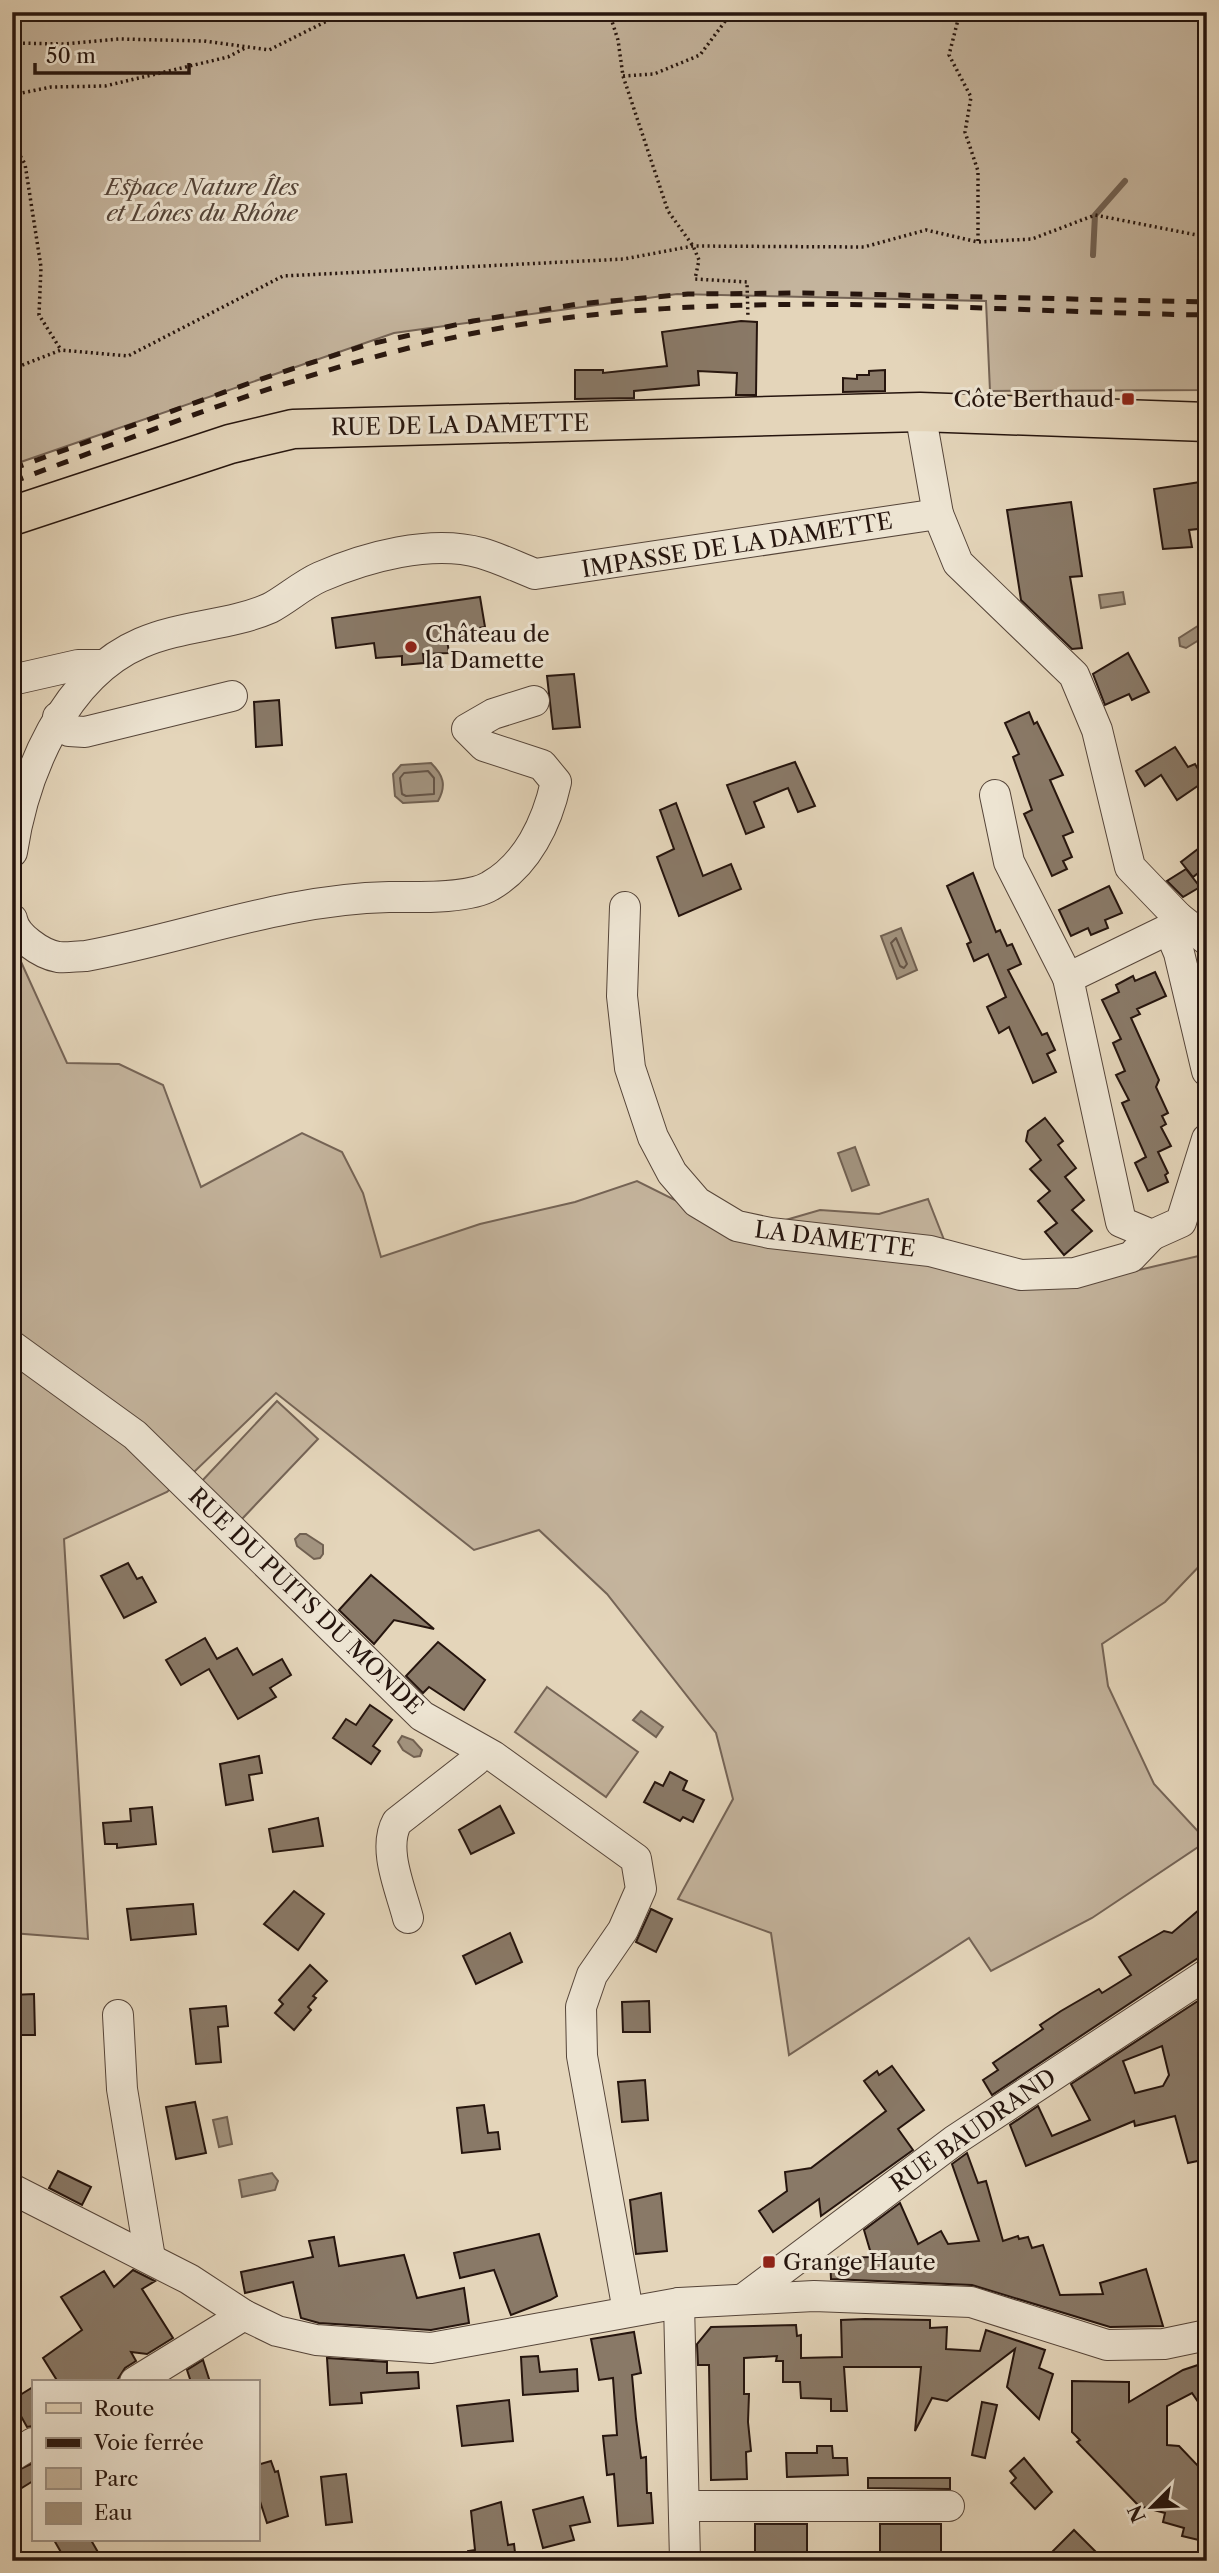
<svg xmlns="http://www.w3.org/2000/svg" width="1219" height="2573" viewBox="0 0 1219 2573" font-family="'Libre Caslon Text',serif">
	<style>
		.green { fill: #c4b49d; stroke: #756456; stroke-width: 2 }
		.water { fill: #a39480; stroke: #716152; stroke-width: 2 }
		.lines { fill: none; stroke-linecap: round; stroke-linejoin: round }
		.shore { stroke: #645447; stroke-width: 2 }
		.stream { stroke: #716152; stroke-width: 6 }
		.building { fill: #897967; stroke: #26150e; stroke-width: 2; fill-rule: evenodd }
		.minor-casing { stroke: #564539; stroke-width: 32 }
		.major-casing { stroke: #26150e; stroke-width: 41 }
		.path { stroke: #26150e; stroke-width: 3.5; stroke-dasharray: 2 3.5; stroke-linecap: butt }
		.minor { stroke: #ede4d2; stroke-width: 30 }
		.major { stroke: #e4d5ba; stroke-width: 38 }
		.rail { stroke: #26150e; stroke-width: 5; stroke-dasharray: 12 12; stroke-linecap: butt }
		.poi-dot { fill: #8f2418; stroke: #ede4d2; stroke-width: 2.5 }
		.labels { text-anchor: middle; stroke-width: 6; stroke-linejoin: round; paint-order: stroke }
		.park-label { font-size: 23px; font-style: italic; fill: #554539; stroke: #ede4d2 }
		.poi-label { font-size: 23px; fill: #26150e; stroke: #ede4d2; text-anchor: start }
		.street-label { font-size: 23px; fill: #26150e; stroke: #ede4d2 }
	</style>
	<rect width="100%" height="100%" fill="#e4d5ba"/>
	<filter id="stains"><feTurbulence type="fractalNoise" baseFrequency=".00286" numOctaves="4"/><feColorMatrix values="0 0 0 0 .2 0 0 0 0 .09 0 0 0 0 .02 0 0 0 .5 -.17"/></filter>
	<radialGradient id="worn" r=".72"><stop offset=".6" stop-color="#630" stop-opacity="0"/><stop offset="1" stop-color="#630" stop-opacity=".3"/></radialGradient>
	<g class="green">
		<polygon points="12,12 1207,12 1207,390 990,391 986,301 677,294 394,333 12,465"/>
		<polygon points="12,942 67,1063 119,1064 163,1085 201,1187 302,1133 342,1152 363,1193 381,1257 480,1224 575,1202 637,1181 741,1233 820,1210 879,1214 928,1199 952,1260 1066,1287 1207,1254 1207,1558 1165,1602 1102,1644 1108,1686 1154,1784 1207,1841 1092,1918 991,1971 969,1938 789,2055 771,1933 678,1899 733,1799 716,1733 607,1594 539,1530 474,1550 276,1393 192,1474 83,1382 12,1330"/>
		<polygon points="12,1356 176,1484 167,1492 64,1539 88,1939 12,1933"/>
		<polygon points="277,1401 318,1439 241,1520 201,1482"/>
		<polygon points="547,1687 638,1752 606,1797 515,1732"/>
	</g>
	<g class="water">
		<polygon points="1123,592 1125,604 1101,608 1099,595"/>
		<polygon points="1204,622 1207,635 1186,648 1180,646 1179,638"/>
		<path d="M431,763C443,775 447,785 438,801L403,803L395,796L393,774L401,765Z"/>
		<polygon points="901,928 917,970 897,979 881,936"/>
		<polygon points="855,1147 869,1185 852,1191 838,1153"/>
		<polygon points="300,1534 306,1534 323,1545 323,1554 320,1558 314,1559 297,1546 295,1539"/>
		<polygon points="641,1711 663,1727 656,1737 633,1720"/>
		<polygon points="402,1736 413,1740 422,1750 420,1756 414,1757 403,1750 398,1742"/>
		<polygon points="227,2117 232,2144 219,2147 213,2120"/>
		<polygon points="272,2173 278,2181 275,2190 242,2197 239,2180"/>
	</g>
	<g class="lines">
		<g class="shore">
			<polygon points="428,771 434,778 434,794 406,796 402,794 400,778 404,773"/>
			<polygon points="896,938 907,964 904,968 900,966 891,943"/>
		</g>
		<polyline class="stream" points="1093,255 1095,215 1125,181"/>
	</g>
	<g class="building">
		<polygon points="741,321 757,322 756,395 736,395 737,373 698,371 699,385 634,391 634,398 575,399 575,370 603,370 603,373 667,366 662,332"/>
		<polygon points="885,370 885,391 843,392 843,378 857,379 857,375 869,375 869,371"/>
		<polygon points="1207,481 1207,528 1189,530 1192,547 1163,549 1154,489"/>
		<polygon points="1071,502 1082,576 1070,577 1082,648 1072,649 1021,600 1007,510"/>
		<polygon points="480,597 485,627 446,633 449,653 423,654 424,663 402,665 402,656 376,658 374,643 336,648 332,618"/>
		<polygon points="1128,653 1149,692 1132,700 1129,694 1105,705 1093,674"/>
		<polygon points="574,674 580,727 553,729 547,676"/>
		<polygon points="279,700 282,745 256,747 254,702"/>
		<polygon points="1029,712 1034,724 1037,722 1063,775 1050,780 1073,832 1063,836 1072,857 1063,861 1067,869 1052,876 1024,814 1032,810 1013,757 1019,754 1005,723"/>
		<polygon points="1175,747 1188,767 1195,764 1205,781 1177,800 1161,775 1145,786 1136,771"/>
		<polygon points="795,762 815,806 798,812 788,788 754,802 764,827 746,834 727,785"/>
		<polygon points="676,803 703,876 731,864 741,889 679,916 657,857 674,849 660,810"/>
		<polygon points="1207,842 1207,866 1193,877 1181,862"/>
		<polygon points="1186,869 1200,887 1183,897 1167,881"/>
		<polygon points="973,873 996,932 1000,930 1007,946 1012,944 1021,964 1008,970 1042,1035 1047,1033 1055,1050 1047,1054 1056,1072 1033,1083 1009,1027 999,1033 987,1007 1006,997 988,954 974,961 967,944 971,942 947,886"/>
		<polygon points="1109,886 1122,913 1105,920 1108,928 1098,932 1091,935 1088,928 1071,936 1059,910"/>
		<polygon points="1155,972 1166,996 1137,1009 1140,1014 1131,1018 1159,1080 1156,1087 1168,1113 1162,1116 1166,1124 1161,1127 1171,1146 1158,1152 1168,1173 1165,1175 1168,1182 1148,1191 1135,1163 1146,1157 1122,1103 1129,1100 1116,1075 1125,1071 1113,1043 1121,1039 1102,1000 1119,992 1116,985 1133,976 1135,981"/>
		<polygon points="1045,1118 1063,1141 1058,1145 1076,1168 1065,1177 1084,1200 1072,1210 1092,1231 1064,1255 1045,1232 1057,1223 1038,1201 1050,1191 1030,1169 1041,1160 1026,1141 1028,1131"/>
		<polygon points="128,1563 137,1579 142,1577 156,1602 124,1618 101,1576"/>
		<polygon points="371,1575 434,1629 394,1620 374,1644 339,1610"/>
		<polygon points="205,1638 217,1659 237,1648 253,1675 282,1659 291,1675 270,1688 276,1697 238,1719 209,1669 181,1685 166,1660"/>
		<polygon points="438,1642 485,1680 464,1710 429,1687 423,1693 406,1676"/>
		<polygon points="370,1705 392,1720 373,1746 380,1751 371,1764 333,1738 346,1719 356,1725"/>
		<polygon points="259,1756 262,1773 249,1775 253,1800 226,1805 220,1764"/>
		<polygon points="670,1772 687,1781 683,1790 704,1800 693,1822 683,1817 680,1821 644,1802 655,1782 663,1786"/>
		<polygon points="500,1806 514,1833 471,1854 459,1830"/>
		<polygon points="152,1807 156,1844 117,1848 117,1844 105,1844 103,1823 131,1821 130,1809"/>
		<polygon points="318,1818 323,1846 273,1852 269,1829"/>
		<polygon points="294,1891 324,1914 298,1950 264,1924"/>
		<polygon points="1207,1903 1207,1952 992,2095 983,2080 998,2070 993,2063 1043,2029 1040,2025 1061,2011 1099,1989 1102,1993 1131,1975 1119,1957 1164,1931 1172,1933"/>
		<polygon points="193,1904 196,1934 131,1940 127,1909"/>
		<polygon points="651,1909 672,1919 656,1952 636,1942"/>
		<polygon points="510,1933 522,1962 476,1984 463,1956"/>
		<polygon points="310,1965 327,1981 313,1996 316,1998 308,2007 311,2010 294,2030 275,2013 283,2004 279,2000"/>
		<polygon points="34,1994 35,2035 12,2035 12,1995"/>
		<path d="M1207,1995V2159L1188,2163L1175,2116L1135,2126L1134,2121L1026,2166L1010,2125L1038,2106L1052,2136L1090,2120L1071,2084ZM1162,2046L1169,2075L1163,2086L1135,2093L1123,2061Z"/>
		<polygon points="649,2001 650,2032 623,2032 622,2002"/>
		<polygon points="226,2006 228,2026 218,2027 221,2062 196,2064 190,2009"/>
		<polygon points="892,2066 924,2110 898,2129 913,2150 821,2216 819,2199 773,2232 759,2211 787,2191 785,2172 811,2168 886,2111 864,2081 877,2071 879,2075"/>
		<polygon points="645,2080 648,2120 622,2122 618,2082"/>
		<polygon points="195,2102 206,2153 176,2159 166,2107"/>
		<polygon points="484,2105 488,2133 498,2132 500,2149 462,2153 457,2108"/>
		<polygon points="967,2153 978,2183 986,2181 1003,2241 1018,2236 1019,2239 1028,2237 1032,2248 1043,2245 1060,2295 1103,2294 1100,2283 1146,2269 1163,2326 1110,2327 972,2285 831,2279 830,2258 872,2257 864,2230 900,2203 918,2244 941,2231 948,2244 979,2241 952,2164"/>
		<polygon points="58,2171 91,2187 82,2205 49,2188"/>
		<polygon points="661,2193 667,2251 636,2254 630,2200"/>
		<polygon points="539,2234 557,2296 550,2300 511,2315 494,2270 460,2278 454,2253"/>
		<polygon points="334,2237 339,2266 404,2255 417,2298 464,2288 469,2323 431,2330 319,2323 301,2318 293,2282 245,2293 241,2272 313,2257 309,2241"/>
		<polygon points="133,2270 155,2281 142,2289 173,2338 147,2354 131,2352 136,2361 125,2368 116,2382 58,2382 43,2358 82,2330 61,2297 104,2271 114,2287"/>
		<polygon points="865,2319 930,2320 930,2328 947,2327 946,2349 980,2351 986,2330 1045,2350 1039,2368 1053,2374 1039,2419 1007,2387 1015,2349 947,2401 932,2398 915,2431 921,2367 844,2367 847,2411 831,2411 831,2399 801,2398 800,2382 783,2382 783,2361 776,2361 777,2356 744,2358 744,2394 749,2394 748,2422 751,2451 746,2452 747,2479 711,2480 709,2365 698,2365 697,2344 711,2327 796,2325 797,2336 801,2335 801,2358 842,2357 841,2320"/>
		<polygon points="634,2332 641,2373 632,2375 636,2419 641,2458 646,2457 647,2493 651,2493 653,2523 618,2526 614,2474 607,2475 603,2436 617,2435 613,2378 599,2380 591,2339"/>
		<polygon points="538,2356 540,2372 577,2369 578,2391 523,2395 521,2357"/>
		<polygon points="327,2358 387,2362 387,2373 418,2372 419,2388 361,2393 362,2403 330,2405"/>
		<polygon points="203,2360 210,2382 191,2382 187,2370"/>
		<polygon points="1207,2362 1207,2415 1192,2393 1167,2406 1167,2445 1179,2446 1198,2466 1207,2469 1207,2542 1182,2536 1184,2528 1163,2522 1165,2513 1139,2506 1077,2442 1080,2440 1072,2432 1072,2381 1129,2382 1129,2402 1183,2370"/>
		<polygon points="33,2387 33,2426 27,2427 12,2400"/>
		<polygon points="509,2400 513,2441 462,2446 457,2406"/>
		<polygon points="982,2402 997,2405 985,2458 972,2455"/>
		<polygon points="817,2446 832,2446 833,2458 847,2458 848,2475 787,2477 786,2453 817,2453"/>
		<polygon points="1024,2458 1052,2492 1035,2509 1011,2483 1016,2478 1010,2471"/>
		<polygon points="271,2461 275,2472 278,2471 288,2516 267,2523 257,2492 257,2465"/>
		<polygon points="33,2463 33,2481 12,2494 12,2473"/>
		<polygon points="346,2474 352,2522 326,2525 321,2477"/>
		<polygon points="868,2478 950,2478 950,2489 868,2488"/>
		<polygon points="583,2497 590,2522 570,2526 574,2540 543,2548 533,2510"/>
		<polygon points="501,2502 508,2545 514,2544 516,2561 468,2561 468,2551 475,2550 471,2511"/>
		<polygon points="755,2524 807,2524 807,2560 755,2559"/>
		<polygon points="880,2524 941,2524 941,2559 880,2558"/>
		<polygon points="1074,2530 1105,2561 1043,2561"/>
		<polygon points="54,2540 91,2540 103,2561 66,2561"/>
	</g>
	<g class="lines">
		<defs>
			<g id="minor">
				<polyline points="920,412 938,514 958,563 1074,675 1097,730 1130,867 1178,917 1207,940"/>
				<polyline points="12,680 78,665 103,665"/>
				<polyline points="58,717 69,731 85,732 232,696"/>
				<polyline points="995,795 1009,862 1068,978"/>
				<path d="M12,852C24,773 64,676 141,643C182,625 229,626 270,608C287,599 302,585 320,577C366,557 431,539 481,553C499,558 517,567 535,574L938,514"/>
				<polyline points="625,907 622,996 630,1068 653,1137 672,1173 697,1202 737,1226 770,1233 930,1251 1021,1275 1075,1273 1131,1257 1152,1235"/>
				<polyline points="1178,917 1169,929 1068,978 1121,1222 1152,1235 1181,1222 1207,1139"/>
				<path d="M12,919C15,936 41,954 58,957C67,958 77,956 86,956C188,937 285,899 389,897C414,897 469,899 490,886C527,865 547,823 556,782L542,765L484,746L467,729L493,714L534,701"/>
				<polyline points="1169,929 1179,953 1207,1071"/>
				<polyline points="12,1346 135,1435 422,1716 493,1756 636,1859 641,1889 623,1930 592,1975 581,2007 582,2056 628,2311"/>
				<path d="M408,1918C401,1890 382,1849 397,1822L475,1761L481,1750"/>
				<polyline points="118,2015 122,2089 150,2258"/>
				<polyline points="12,2189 189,2279 244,2315 277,2331 316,2340 431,2348 679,2303 814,2296 971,2302 1107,2345 1164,2344 1207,2335"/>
				<polyline points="746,2297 955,2140 1207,1974"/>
				<polyline points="679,2303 685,2561"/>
				<polyline points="135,2382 244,2315"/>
				<polyline points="12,2456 33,2443"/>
				<polyline points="686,2506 949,2506"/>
			</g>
			<polyline id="major" points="12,516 230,444 293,429 920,412 1207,422"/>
		</defs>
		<use href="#minor" class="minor-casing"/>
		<use href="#major" class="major-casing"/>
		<g class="path">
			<polyline points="609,12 618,40 623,76 668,211 693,246 699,260 695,279 747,282 748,318"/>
			<polyline points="960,12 949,55 971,97 965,132 978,171 978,242"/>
			<polyline points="12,43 64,44 119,39 204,41 269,50 339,15 352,12"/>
			<polyline points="623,76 654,74 700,55 732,12"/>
			<polyline points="12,95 51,87 105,86 228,57 245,48"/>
			<polyline points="12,142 25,164 41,267 39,315 61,350"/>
			<polyline points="12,369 61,350 128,356 283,276 624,259 693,246 864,247 926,230 978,242 1032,239 1095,215 1207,237"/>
		</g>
		<use href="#minor" class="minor"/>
		<use href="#major" class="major"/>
		<g class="rail">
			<polyline points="12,469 258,380 366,345 473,321 578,304 688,294 803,293 1207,302"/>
			<path d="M12,482C198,413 384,338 582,316C789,292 999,312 1207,315"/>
		</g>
	</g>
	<g class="poi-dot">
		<rect x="1121" y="392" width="14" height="14" rx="3.5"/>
		<circle cx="411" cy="647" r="7"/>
		<rect x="762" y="2255" width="14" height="14" rx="3.5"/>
	</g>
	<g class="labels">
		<g class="park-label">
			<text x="202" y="195">Espace Nature Îles<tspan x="202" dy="26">et Lônes du Rhône</tspan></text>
		</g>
		<g class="poi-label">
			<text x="1114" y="407" text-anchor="end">Côte Berthaud</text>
			<text x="425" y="642">Château de<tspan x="425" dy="26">la Damette</tspan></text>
			<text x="783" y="2270">Grange Haute</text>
		</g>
		<g class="street-label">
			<text transform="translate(460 425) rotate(-1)" y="8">RUE DE LA DAMETTE</text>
			<text transform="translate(737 545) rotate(-9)" y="8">IMPASSE DE LA DAMETTE</text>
			<text transform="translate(835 1239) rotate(7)" y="8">LA DAMETTE</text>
			<text transform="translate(306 1601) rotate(44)" y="8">RUE DU PUITS DU MONDE</text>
			<text transform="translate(973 2130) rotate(-35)" y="8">RUE BAUDRAND</text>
		</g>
	</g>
	<rect width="1219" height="2573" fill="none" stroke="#e4d5ba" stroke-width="42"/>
	<rect x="14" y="14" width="1191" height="2545" fill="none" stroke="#26150e" stroke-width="3.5"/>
	<rect x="21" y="21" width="1177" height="2531" fill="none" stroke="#26150e" stroke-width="2"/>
	<rect x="32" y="2380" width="228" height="161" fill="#ede4d2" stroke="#9d9184" stroke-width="2"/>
	<rect x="46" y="2403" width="35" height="10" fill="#e4d5ba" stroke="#9d9184" stroke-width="2"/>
	<text x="94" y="2416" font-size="21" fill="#26150e">Route</text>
	<rect x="46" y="2438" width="35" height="10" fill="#26150e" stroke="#9d9184" stroke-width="2"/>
	<text x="94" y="2450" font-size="21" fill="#26150e">Voie ferrée</text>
	<rect x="46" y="2468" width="35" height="21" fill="#c4b49d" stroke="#9d9184" stroke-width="2"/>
	<text x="94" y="2486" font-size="21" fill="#26150e">Parc</text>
	<rect x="46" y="2503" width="35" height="21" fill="#a39480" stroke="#9d9184" stroke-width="2"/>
	<text x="94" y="2520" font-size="21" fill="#26150e">Eau</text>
	<g transform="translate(1152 2507) rotate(246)" stroke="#ede4d2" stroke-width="5" paint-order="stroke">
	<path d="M0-5L12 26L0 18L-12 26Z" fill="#26150e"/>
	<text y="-10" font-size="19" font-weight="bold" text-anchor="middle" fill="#26150e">N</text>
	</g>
	<path d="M35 63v10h154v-10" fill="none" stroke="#26150e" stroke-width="3.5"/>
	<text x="46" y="63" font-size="21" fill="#26150e" stroke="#ede4d2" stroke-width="5" paint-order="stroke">50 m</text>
	<rect width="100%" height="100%" filter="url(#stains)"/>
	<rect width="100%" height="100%" fill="url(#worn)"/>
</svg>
